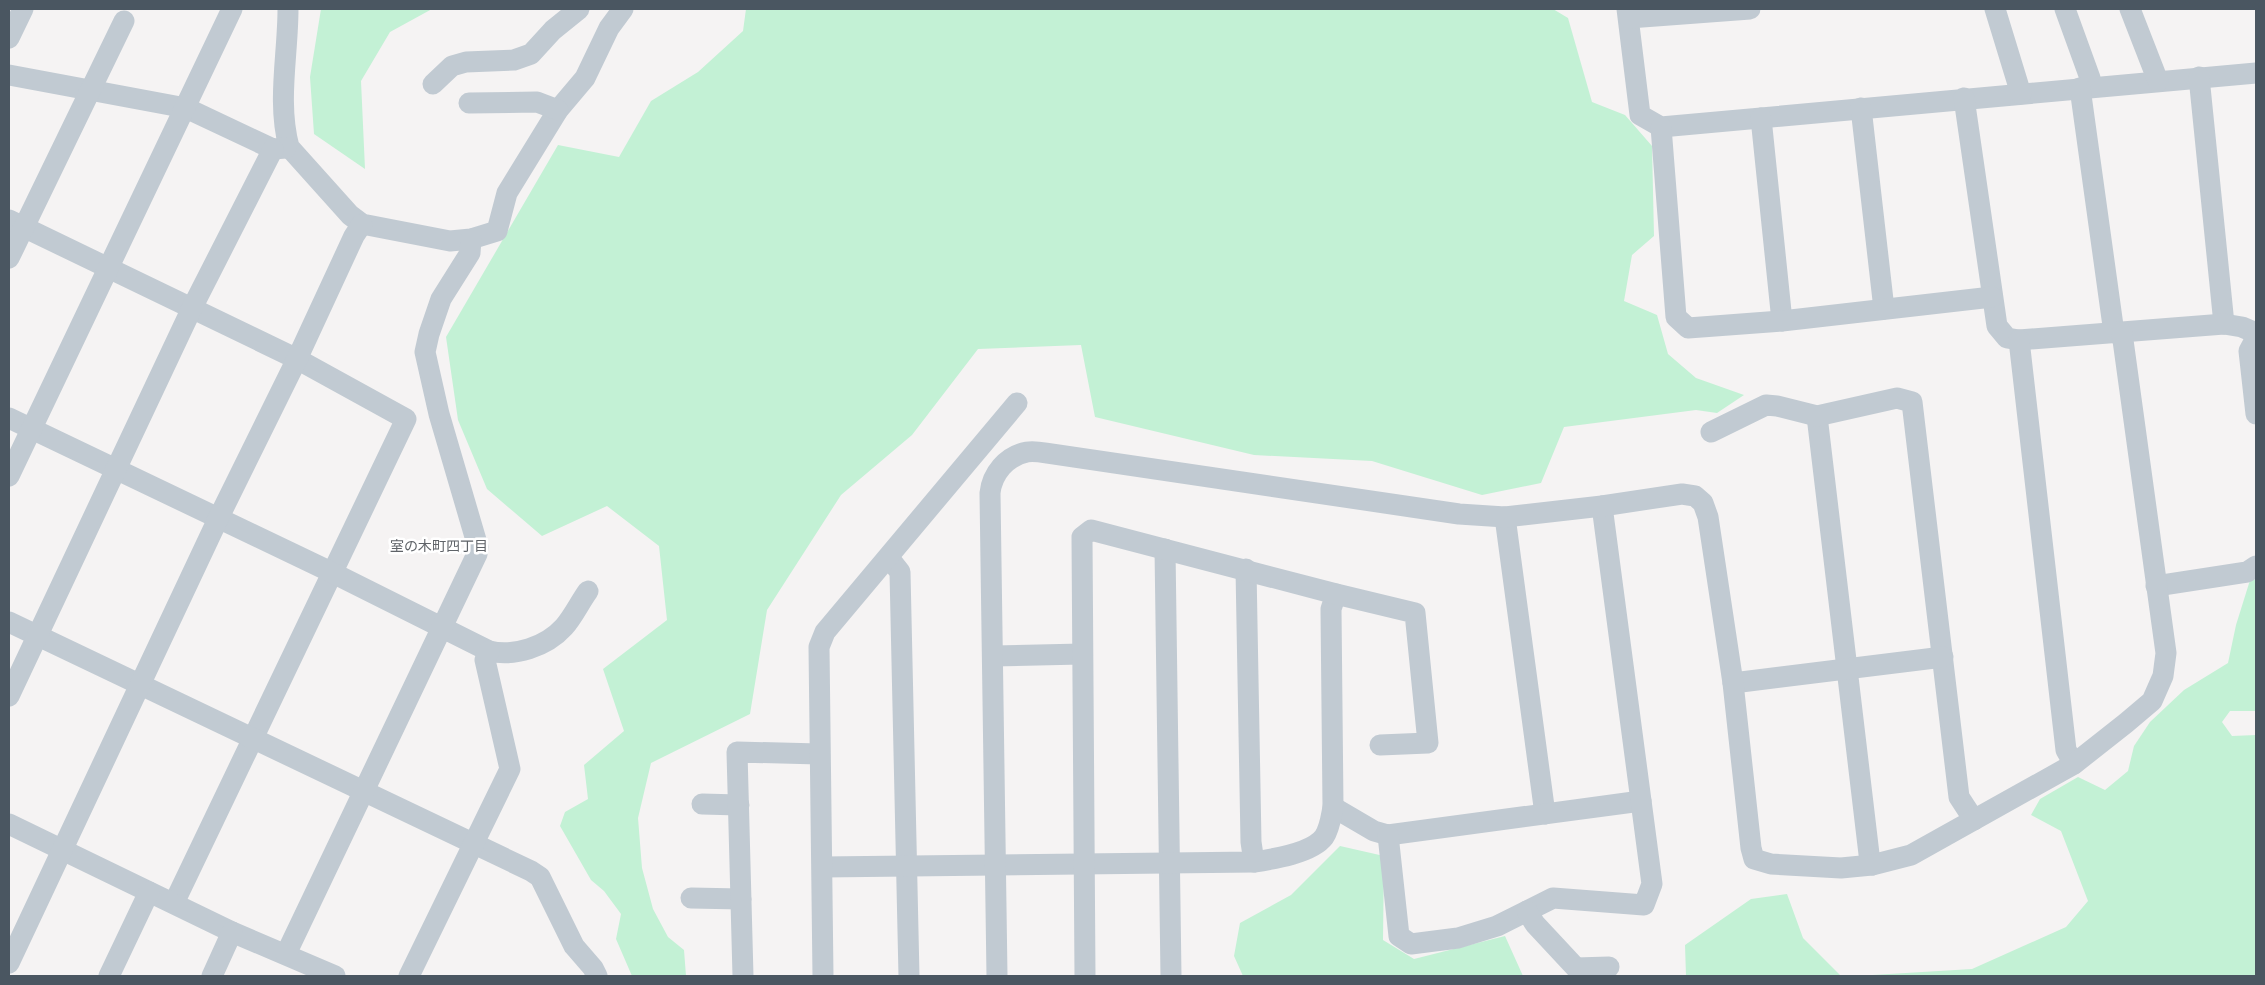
<svg xmlns="http://www.w3.org/2000/svg" width="2265" height="985" viewBox="0 0 2265 985" font-family="Raleway,'Noto Sans JP',sans-serif">
	<style>
		.green { fill: #c3f1d5 }
		.lines { fill: none; stroke-linecap: round; stroke-linejoin: round }
		.minor { stroke: #c1cad2; stroke-width: 21 }
		.labels { text-anchor: middle; stroke-width: 5; stroke-linejoin: round; paint-order: stroke }
		.neighbourhood-label { font-size: 14px; fill: #5f6368; stroke: #fff }
	</style>
	<rect width="100%" height="100%" fill="#f5f3f3"/>
	<g class="green">
		<polygon points="321,9 432,9 390,32 361,81 365,169 314,134 310,77"/>
		<polygon points="746,9 1553,9 1568,18 1592,102 1625,115 1652,146 1654,236 1632,255 1624,301 1657,315 1668,354 1696,378 1744,395 1717,413 1696,410 1564,427 1541,483 1482,495 1372,461 1254,455 1095,417 1081,345 978,349 912,435 841,495 767,610 750,714 651,763 638,818 642,868 653,909 668,937 684,950 686,976 632,976 616,939 621,914 604,891 591,880 560,826 565,812 588,799 584,765 624,731 603,669 667,620 659,546 607,506 542,536 487,489 458,420 446,337 558,145 619,157 651,101 698,72 743,31"/>
		<polygon points="2251,577 2256,581 2256,711 2230,711 2222,722 2232,736 2256,735 2256,976 1856,976 1972,969 2066,927 2088,901 2061,831 2031,815 2040,799 2078,777 2105,790 2128,771 2134,746 2150,722 2184,690 2228,663 2236,625"/>
		<polygon points="1340,846 1384,856 1383,940 1414,959 1505,936 1523,976 1243,976 1234,956 1240,923 1291,895"/>
		<polygon points="1787,894 1803,938 1841,976 1686,976 1685,945 1751,899"/>
	</g>
	<g class="lines">
		<g class="minor">
			<path d="M288,9C288,55 277,102 289,147L350,215L362,224L450,241L471,239L497,231L507,193L558,110L585,78L609,28L623,9"/>
			<polyline points="1627,9 1640,115 1661,127 2256,73"/>
			<polyline points="1995,9 2021,94"/>
			<polyline points="2065,9 2090,78 2090,87"/>
			<polyline points="2130,9 2158,81"/>
			<polyline points="1629,18 1750,9"/>
			<polyline points="9,38 23,9"/>
			<polyline points="9,75 186,108 273,149 286,148"/>
			<polyline points="2199,77 2224,324"/>
			<polyline points="433,84 452,66 466,62 514,60 531,54 553,30 579,9"/>
			<polyline points="2080,88 2114,333"/>
			<polyline points="1964,98 1997,326 2007,338 2019,340 2224,324 2242,327 2256,333"/>
			<polyline points="469,103 537,102 558,110"/>
			<polyline points="1861,108 1884,309"/>
			<polyline points="1761,118 1782,321"/>
			<polyline points="1661,127 1676,317 1688,328 1782,321 1992,297"/>
			<polyline points="9,220 297,359 406,419 174,903"/>
			<polyline points="9,258 124,21"/>
			<polyline points="2256,338 2249,351 2256,414"/>
			<polyline points="2019,340 2066,750 2074,764"/>
			<polyline points="1817,416 1869,854 1872,865"/>
			<path d="M9,418L331,572L489,651C514,657 546,647 564,627C573,617 580,602 588,591"/>
			<polyline points="1711,432 1766,405 1777,406 1817,416 1897,398 1912,402 1959,797 1974,820"/>
			<polyline points="9,476 232,9"/>
			<polyline points="1505,517 1545,814"/>
			<polyline points="1165,549 1171,976"/>
			<polyline points="889,558 900,572 909,976"/>
			<polyline points="1246,569 1251,842 1254,862"/>
			<polyline points="2156,586 2247,572 2256,566"/>
			<polyline points="9,622 531,871 540,877 574,946 593,968 597,976"/>
			<polyline points="993,656 1082,654"/>
			<polyline points="1733,683 1943,657"/>
			<polyline points="9,696 192,308 273,149"/>
			<polyline points="702,804 739,805"/>
			<polyline points="1333,807 1374,831 1388,835 1641,801"/>
			<polyline points="9,824 232,932 335,976"/>
			<polyline points="1388,835 1399,936 1411,944 1458,938 1497,926 1553,898 1644,905 1652,884 1602,506"/>
			<path d="M823,867L1254,862C1274,859 1312,853 1324,837C1330,828 1331,817 1333,807L1331,609L1336,594"/>
			<polyline points="691,898 741,899"/>
			<polyline points="1527,911 1535,924 1576,968 1609,967"/>
			<polyline points="286,954 477,554 478,547 439,414 425,352 429,334 441,299 470,253 471,239"/>
			<polyline points="9,963 218,519 297,359 354,236 362,224"/>
			<polyline points="109,976 149,892"/>
			<polyline points="212,976 232,932"/>
			<polyline points="409,976 510,769 485,660 489,651"/>
			<polyline points="743,976 737,752 819,754"/>
			<polyline points="823,976 819,647 825,632 1017,403"/>
			<path d="M997,976L990,493C992,474 1006,456 1027,452C1033,451 1040,452 1046,453L1459,514L1505,517L1602,506L1682,494L1695,496L1703,503L1708,517L1733,683L1751,848L1754,859L1771,864L1841,868L1872,865L1911,855L2074,764L2126,723L2152,701L2163,676L2166,653L2122,333"/>
			<polyline points="1085,976 1082,537 1091,530 1336,594 1415,613 1428,743 1380,745"/>
		</g>
	</g>
	<g class="labels">
		<g class="neighbourhood-label">
			<text x="439" y="551">室の木町四丁目</text>
		</g>
	</g>
	<rect width="2265" height="985" fill="none" stroke="#4a5661" stroke-width="20"/>
</svg>
